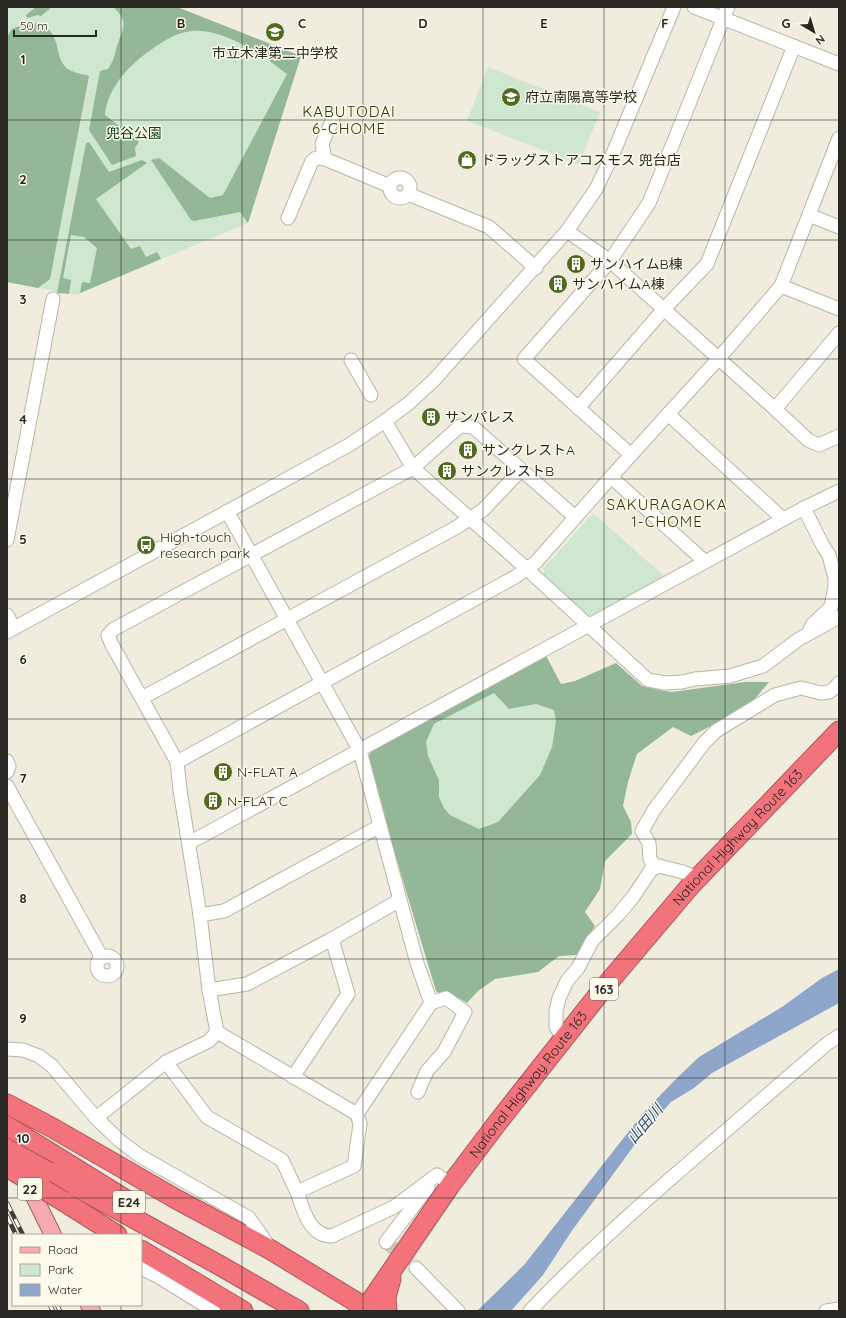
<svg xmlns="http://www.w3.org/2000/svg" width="846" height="1318" viewBox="0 0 846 1318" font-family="Quicksand,'Noto Sans JP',sans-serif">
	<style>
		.green { fill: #cfe7d1 }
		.forest { fill: #93b797; fill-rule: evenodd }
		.water { fill: #8da6ca }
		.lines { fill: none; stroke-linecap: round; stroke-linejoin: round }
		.minor-tunnel { stroke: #c8c6b9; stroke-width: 13; stroke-dasharray: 13 6; stroke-linecap: butt }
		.minor-casing { stroke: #b8b6a8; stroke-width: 15 }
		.major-casing { stroke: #ac595c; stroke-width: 18 }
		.highway-casing { stroke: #ac595c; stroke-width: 21 }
		.minor { stroke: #fff; stroke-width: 13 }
		.major { stroke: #f7abb0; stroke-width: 16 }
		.highway { stroke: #f2737b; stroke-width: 19 }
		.rail-casing { stroke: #3f3e38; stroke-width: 4.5 }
		.rail { stroke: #fdfaec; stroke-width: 3; stroke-dasharray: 9; stroke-linecap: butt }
		.highway-bridge-casing { stroke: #ac595c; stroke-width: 21; stroke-linecap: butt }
		.highway-bridge { stroke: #f2737b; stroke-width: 19 }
		.grid { fill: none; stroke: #292823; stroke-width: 1; stroke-opacity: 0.55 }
		.labels { text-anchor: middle; stroke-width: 3; stroke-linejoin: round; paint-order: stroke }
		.shield { fill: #fdfaec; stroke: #69675f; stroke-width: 1 }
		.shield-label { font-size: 13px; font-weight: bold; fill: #292823 }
		.poi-label { font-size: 14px; fill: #292823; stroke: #fdfaec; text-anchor: start }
		.park-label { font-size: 14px; fill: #084218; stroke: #fdfaec }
		.street-label { font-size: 14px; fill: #292823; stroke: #fdfaec }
		.neighbourhood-label { font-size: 15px; letter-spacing: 1px; fill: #2a3b04; stroke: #fdfaec }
		.water-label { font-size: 15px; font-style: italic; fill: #284979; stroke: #fdfaec }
		.grid-label { font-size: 13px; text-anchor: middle; font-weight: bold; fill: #292823; stroke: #fdfaec; stroke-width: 3; stroke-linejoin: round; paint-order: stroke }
	</style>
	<rect width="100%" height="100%" fill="#f0eddf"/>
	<g class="green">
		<polygon points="7,7 177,7 301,56 248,223 76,295 7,282"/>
		<polygon points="488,67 600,112 579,164 467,121"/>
		<polygon points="593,513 665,577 594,616 586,615 544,578 544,568"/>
		<polygon points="494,692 509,709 536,704 554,709 556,721 552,747 540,775 498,822 479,829 450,815 444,808 439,797 439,780 428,756 426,742 434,724"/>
	</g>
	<g class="forest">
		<polygon points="36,7 52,7 41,16 38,15 27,18 26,15"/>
		<path d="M113,7H177L301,56L248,223L240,212L194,221L191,220L151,160L159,158L210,198L223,195L287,74C263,55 218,24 186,32C168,36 153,48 139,59C122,73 107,93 105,115L139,142L135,148L136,156L112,165L89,130L100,71L108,69C113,62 115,55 117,46C123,28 130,22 113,7Z"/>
		<path d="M39,23C64,34 52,57 68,69C74,73 82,74 89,76L50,279L38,288L7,282V37L12,29L22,25Z"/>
		<polygon points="89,142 109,172 142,160 147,163 96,199 131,249 140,246 146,257 157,252 161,259 80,293 82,282 90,283 97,248 84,237 71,235 63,278 71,280 69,294 57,293 86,143"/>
		<path d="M545,654L561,684L575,681L616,663L642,686L659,690L672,692L745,682H769L754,700L739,712L691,736L673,727L637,754L628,782L623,806L631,822L632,834L605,861L600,889L585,912L595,926L576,955L559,956L538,972L495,979L478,991L467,1003C457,997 451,993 440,994L436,991L367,760L372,750ZM494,693L509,709L536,704L554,710L556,721L552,747L540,775L498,822L479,829L450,815L444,808L439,797V780L428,756L426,742L434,724Z"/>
	</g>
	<polygon class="water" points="839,969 839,1003 712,1073 694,1088 671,1102 641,1136 571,1232 543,1275 511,1311 477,1311 524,1265 644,1112 675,1080 699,1057 782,1007 822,978"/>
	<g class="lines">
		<polyline class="minor-tunnel" points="386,1242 416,1268"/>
		<defs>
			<g id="minor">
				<polyline points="694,7 839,64"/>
				<polyline points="333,119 322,144 325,159 390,186"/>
				<circle cx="400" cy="188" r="10"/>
				<polyline points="408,194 489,227 536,268"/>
				<polyline points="809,215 839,227"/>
				<polyline points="288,218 312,161 316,158 325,159"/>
				<polyline points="567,231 610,261 775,409 808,440 819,445 839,436"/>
				<polyline points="781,286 839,309"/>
				<polyline points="351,360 371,395"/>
				<polyline points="578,408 664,309 707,264 794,46"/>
				<polyline points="775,409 839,333"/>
				<polyline points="668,414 783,519"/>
				<polyline points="385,421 413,468 527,569 648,680 665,683 682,682 695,679 730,676 763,666 799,639 839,617"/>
				<polyline points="631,455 524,359 610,261 649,203 728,7"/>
				<polyline points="611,477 701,558 704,562"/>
				<polyline points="804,508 823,546 829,555 835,578 835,587 831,607 813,624 810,630"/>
				<polyline points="227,511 360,751 417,963 431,1003 357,1114"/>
				<polyline points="7,540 53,299"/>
				<polyline points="7,615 14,628"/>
				<polyline points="7,632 349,445 385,421 409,403 434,380 567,231 596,189 612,156 674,7"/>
				<polyline points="142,698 457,527 483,510 521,470"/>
				<polyline points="7,761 9,766 7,772"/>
				<polyline points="177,762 515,577 536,562 611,477 719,358 781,286 839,138"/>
				<polyline points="7,786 102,958"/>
				<polyline points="189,843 804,508 839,491"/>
				<polyline points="655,867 650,859 649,843 642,831 654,810 704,743 716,731 775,695 801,688 821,693 829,692 836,687 839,683"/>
				<polyline points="200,915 224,911 380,826"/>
				<circle cx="107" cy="966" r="10"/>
				<polyline points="209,990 247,984 332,939 400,900"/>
				<polyline points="564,1039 556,1027 556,1011 559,998 567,981 578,968 592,941 618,915 633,897 651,870 659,866 683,872 698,878"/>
				<polyline points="7,1049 23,1050 39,1056 52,1066 96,1118 120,1141 140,1156 249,1218 270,1248"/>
				<polyline points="166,1062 207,1117 282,1160 297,1192 354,1166 360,1124 357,1114 217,1032 209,990 200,915 180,790 177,762 111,643 108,635 114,629 413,468 460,426 473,427 575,517"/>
				<polyline points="293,1077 348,994 332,939"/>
				<polyline points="418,1092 427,1071 444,1052 465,1012 446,998 431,1003"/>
				<polyline points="96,1118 166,1062 209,1041 217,1032"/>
				<path d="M297,1192C303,1209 309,1236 332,1236L394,1207L437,1175L451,1184"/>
				<polyline points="386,1242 428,1187"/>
				<polyline points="141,1268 159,1277 214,1311"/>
				<polyline points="416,1268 458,1311"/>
				<path d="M530,1311C574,1264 621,1222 669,1180C722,1134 775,1088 828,1043L839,1036"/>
				<polyline points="826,1311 839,1309"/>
			</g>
			<g id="major">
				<polyline points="23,1174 53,1235"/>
				<polyline points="89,1305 92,1311"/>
			</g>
			<g id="highway">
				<polyline points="7,1104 51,1127 176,1199 271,1250 371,1311"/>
				<polyline points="7,1126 128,1201"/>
				<polyline points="49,1172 219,1265 299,1311"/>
				<polyline points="63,1201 117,1235"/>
				<polyline points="141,1250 243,1311"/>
				<path id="s1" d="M364,1311L451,1184L498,1122L602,990L691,885L839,731"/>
				<polyline points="387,1311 386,1297 391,1279"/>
			</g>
		</defs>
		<use href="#minor" class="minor-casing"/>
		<use href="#major" class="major-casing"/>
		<use href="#highway" class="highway-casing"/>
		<use href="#minor" class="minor"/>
		<use href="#major" class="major"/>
		<use href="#highway" class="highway"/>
		<defs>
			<g id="rail">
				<polyline points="7,1203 23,1235"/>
				<polyline points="7,1216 16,1235"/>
				<polyline points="50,1305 53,1311"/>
				<polyline points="57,1305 60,1311"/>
			</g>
		</defs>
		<use href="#rail" class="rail-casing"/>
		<use href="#rail" class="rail"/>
		<defs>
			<g id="highway-bridge">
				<polyline points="7,1149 49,1172"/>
				<polyline points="7,1167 63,1201"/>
			</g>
		</defs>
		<use href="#highway-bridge" class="highway-bridge-casing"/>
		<use href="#highway-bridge" class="highway-bridge"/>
	</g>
	<path class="grid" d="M121,7V1235M242,7V1311M363,7V1311M483,7V1311M604,7V1311M725,7V1311M7,120H839M7,240H839M7,359H839M7,479H839M7,599H839M7,719H839M7,839H839M7,959H839M7,1078H839M7,1198H839M121,1305V1311"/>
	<defs>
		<symbol id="school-disc" viewBox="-11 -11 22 22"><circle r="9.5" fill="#506b1d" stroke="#fdfaec"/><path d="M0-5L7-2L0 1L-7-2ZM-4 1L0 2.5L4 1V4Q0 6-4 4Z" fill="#fff"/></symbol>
		<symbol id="shop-disc" viewBox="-11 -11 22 22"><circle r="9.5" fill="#506b1d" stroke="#fdfaec"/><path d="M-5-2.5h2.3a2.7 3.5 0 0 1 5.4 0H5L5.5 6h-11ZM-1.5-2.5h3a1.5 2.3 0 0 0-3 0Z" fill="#fff"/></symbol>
		<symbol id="building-disc" viewBox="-11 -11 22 22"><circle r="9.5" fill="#506b1d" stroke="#fdfaec"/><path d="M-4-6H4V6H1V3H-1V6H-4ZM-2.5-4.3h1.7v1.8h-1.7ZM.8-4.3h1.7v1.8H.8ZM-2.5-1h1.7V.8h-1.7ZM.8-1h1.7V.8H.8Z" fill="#fff"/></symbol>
		<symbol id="bus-disc" viewBox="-11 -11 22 22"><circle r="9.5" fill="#506b1d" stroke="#fdfaec"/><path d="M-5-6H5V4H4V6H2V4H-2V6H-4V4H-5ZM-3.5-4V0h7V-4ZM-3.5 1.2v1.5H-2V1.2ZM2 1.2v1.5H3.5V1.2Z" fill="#fff"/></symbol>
	</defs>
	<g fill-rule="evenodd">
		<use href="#school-disc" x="264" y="21" width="22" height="22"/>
		<use href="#school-disc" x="500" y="86" width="22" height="22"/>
		<use href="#shop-disc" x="456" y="149" width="22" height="22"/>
		<use href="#building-disc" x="565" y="253" width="22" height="22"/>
		<use href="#building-disc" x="547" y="273" width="22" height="22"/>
		<use href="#building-disc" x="420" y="406" width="22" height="22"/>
		<use href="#building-disc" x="457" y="439" width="22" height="22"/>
		<use href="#building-disc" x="436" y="460" width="22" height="22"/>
		<use href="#bus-disc" x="135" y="534" width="22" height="22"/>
		<use href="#building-disc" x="212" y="761" width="22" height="22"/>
		<use href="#building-disc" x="202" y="790" width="22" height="22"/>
	</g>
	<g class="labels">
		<g class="shield">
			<rect x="590" y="978" width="28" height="22" rx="3"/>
			<rect x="18" y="1178" width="24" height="22" rx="3"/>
			<rect x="113" y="1191" width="32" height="22" rx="3"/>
		</g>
		<g class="shield-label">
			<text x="604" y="994">163</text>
			<text x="30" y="1194">22</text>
			<text x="129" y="1207">E24</text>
		</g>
		<g class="poi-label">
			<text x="275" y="58" text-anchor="middle">市立木津第二中学校</text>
			<text x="525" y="102">府立南陽高等学校</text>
			<text x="481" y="165">ドラッグストアコスモス 兜台店</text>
			<text x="590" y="269">サンハイムB棟</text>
			<text x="572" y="289">サンハイムA棟</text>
			<text x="445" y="422">サンパレス</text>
			<text x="482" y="455">サンクレストA</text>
			<text x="461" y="476">サンクレストB</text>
			<text x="160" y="542">High-touch<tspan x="160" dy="16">research park</tspan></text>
			<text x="237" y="777">N-FLAT A</text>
			<text x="227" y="806">N-FLAT C</text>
		</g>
		<g class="park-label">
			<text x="134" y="138">兜谷公園</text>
		</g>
		<g class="street-label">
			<text dy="5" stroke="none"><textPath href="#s1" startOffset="604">National Highway Route 163</textPath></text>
			<text dy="5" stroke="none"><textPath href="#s1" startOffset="280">National Highway Route 163</textPath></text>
		</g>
		<g class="neighbourhood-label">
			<text x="349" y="117">KABUTODAI<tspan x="349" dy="17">6-CHOME</tspan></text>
			<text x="667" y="510">SAKURAGAOKA<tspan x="667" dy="17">1-CHOME</tspan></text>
		</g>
		<g class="water-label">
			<text transform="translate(645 1124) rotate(-50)" y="5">山田川</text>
		</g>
	</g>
	<g class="grid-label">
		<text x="181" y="28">B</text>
		<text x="302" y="28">C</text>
		<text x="423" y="28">D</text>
		<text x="544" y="28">E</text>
		<text x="665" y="28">F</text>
		<text x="786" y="28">G</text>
		<text x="23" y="64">1</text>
		<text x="23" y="184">2</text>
		<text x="23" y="304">3</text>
		<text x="23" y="424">4</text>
		<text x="23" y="544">5</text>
		<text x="23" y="664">6</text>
		<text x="23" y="783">7</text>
		<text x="23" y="903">8</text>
		<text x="23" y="1023">9</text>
		<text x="23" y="1143">10</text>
	</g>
	<rect width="846" height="1318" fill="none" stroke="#292823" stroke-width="16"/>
	<rect x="12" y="1234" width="130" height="72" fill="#fdfaec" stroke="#a8a69c"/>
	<rect x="20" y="1247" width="20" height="6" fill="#f7abb0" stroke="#a8a69c"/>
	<text x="48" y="1254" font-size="12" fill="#292823">Road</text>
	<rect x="20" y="1264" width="20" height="12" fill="#cfe7d1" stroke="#a8a69c"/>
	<text x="48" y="1274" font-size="12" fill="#292823">Park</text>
	<rect x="20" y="1284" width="20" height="12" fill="#8da6ca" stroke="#a8a69c"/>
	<text x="48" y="1294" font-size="12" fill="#292823">Water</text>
	<g transform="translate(814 32) rotate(142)" stroke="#fdfaec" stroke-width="3" paint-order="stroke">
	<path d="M0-3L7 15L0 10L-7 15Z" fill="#292823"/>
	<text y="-6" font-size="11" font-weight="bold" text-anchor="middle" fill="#292823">N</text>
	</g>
	<path d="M14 30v6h82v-6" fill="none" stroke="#292823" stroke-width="2"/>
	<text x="20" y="30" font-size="12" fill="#292823" stroke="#fdfaec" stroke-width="3" paint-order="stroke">50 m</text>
</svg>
